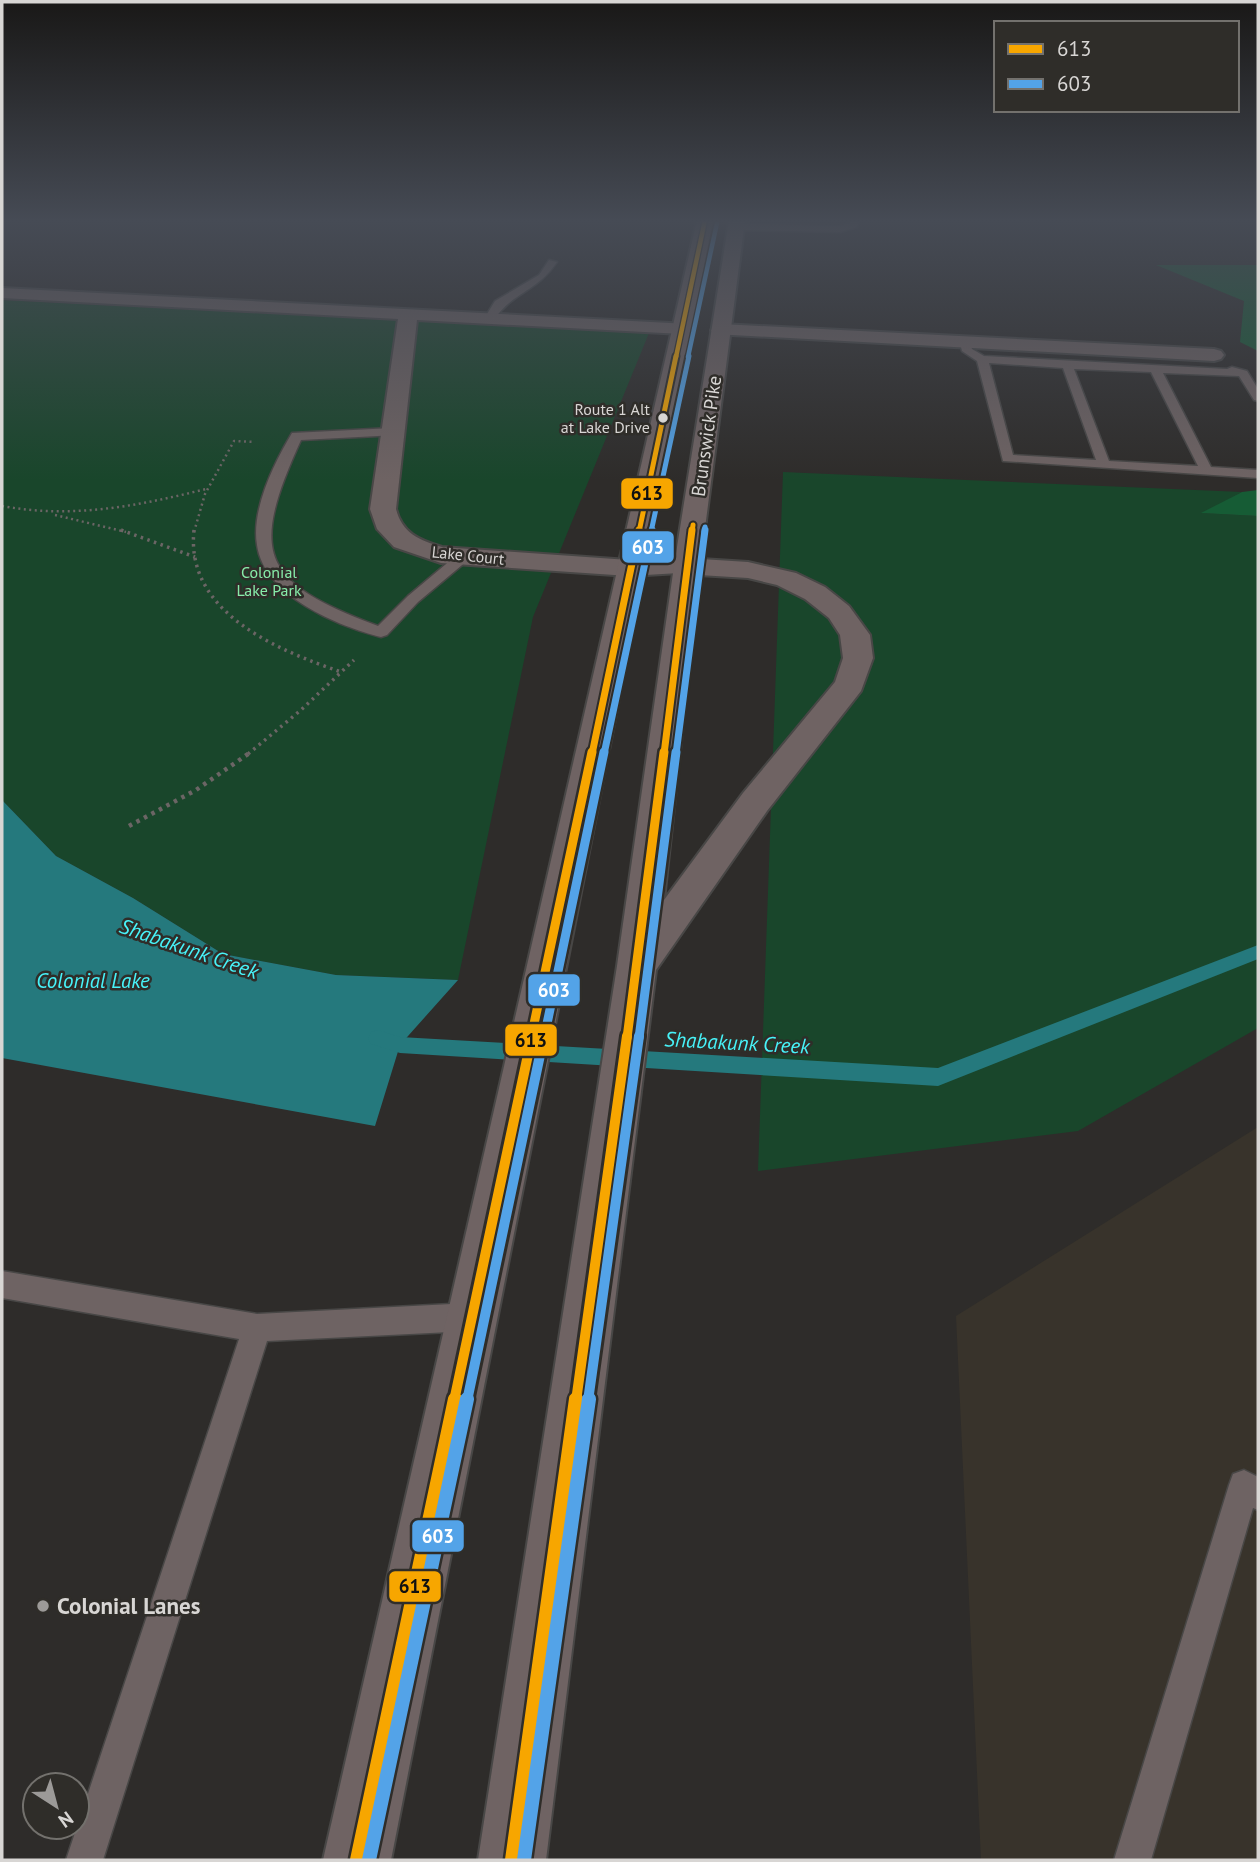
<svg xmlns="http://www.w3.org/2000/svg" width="1260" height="1862" viewBox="0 0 1260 1862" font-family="'PT Sans',sans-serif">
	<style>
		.built { fill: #38332b }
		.green { fill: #19462b }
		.forest { fill: #165c35 }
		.water { fill: #25797d }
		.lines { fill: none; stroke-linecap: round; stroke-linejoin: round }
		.stream { fill: #25797d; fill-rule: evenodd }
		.lane-casing { stroke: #484746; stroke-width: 3 }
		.street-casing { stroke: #484746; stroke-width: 4 }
		.primary-casing { stroke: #484746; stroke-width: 4 }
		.path-far2 { stroke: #6b6565; stroke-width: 2.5; stroke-dasharray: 2 3.5; stroke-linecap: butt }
		.path-far1 { stroke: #6b6565; stroke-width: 3.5; stroke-dasharray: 2.5 4.5; stroke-linecap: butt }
		.path { stroke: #6b6565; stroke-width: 4.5; stroke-dasharray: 3.5 5; stroke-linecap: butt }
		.lane { fill: #6e6363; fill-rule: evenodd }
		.street { fill: #6e6363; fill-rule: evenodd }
		.primary { fill: #6f6363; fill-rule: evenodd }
		.bus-1-far5-casing { stroke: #2f2d29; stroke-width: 7 }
		.bus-1-far4-casing { stroke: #2f2d29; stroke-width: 9 }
		.bus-1-far3-casing { stroke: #2f2d29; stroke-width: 11 }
		.bus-1-far2-casing { stroke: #2f2d29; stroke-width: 14 }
		.bus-1-far1-casing { stroke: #2f2d29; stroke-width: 16 }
		.bus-1-casing { stroke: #2f2d29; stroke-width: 19 }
		.bus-2-far5-casing { stroke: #2f2d29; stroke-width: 7 }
		.bus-2-far4-casing { stroke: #2f2d29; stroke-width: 9 }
		.bus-2-far3-casing { stroke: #2f2d29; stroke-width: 11 }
		.bus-2-far2-casing { stroke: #2f2d29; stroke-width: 14 }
		.bus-2-far1-casing { stroke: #2f2d29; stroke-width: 16 }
		.bus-2-casing { stroke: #2f2d29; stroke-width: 19 }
		.bus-1-far5 { stroke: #f7a600; stroke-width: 4.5 }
		.bus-1-far4 { stroke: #f7a600; stroke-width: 5 }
		.bus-1-far3 { stroke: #f7a600; stroke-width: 7 }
		.bus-1-far2 { stroke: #f7a600; stroke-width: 9 }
		.bus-1-far1 { stroke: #f7a600; stroke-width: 10 }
		.bus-1 { stroke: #f7a600; stroke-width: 14 }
		.bus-2-far5 { stroke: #53a3e8; stroke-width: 4.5 }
		.bus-2-far4 { stroke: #53a3e8; stroke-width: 5 }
		.bus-2-far3 { stroke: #53a3e8; stroke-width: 7 }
		.bus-2-far2 { stroke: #53a3e8; stroke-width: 9 }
		.bus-2-far1 { stroke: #53a3e8; stroke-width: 10 }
		.bus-2 { stroke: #53a3e8; stroke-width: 14 }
		.bus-dot { fill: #d8d6d4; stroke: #2f2d29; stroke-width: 2.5 }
		.poi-dot { fill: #9c9a98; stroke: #2f2d29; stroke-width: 2.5 }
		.labels { text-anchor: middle; stroke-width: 5; stroke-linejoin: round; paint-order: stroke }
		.far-bus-label { font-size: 16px; fill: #d8d6d4; stroke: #2f2d29; text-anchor: end }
		.far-street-label { font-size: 16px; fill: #d8d6d4; stroke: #2f2d29 }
		.far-park-label { font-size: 16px; fill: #87eca9; stroke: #2f2d29 }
		.street-label { font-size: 19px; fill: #d8d6d4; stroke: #2f2d29 }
		.water-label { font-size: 21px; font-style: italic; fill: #47f2f8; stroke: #2f2d29 }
		.near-poi-label { font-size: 23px; font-weight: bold; fill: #d8d6d4; stroke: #2f2d29; text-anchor: start }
		.line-badge { stroke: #2f2d29; stroke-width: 2.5 }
		.badge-label { font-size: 19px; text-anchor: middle; font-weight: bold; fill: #fff }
		.pale-badge-label { font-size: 19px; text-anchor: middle; font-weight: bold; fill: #111 }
	</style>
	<rect width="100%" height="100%" fill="#2e2c2a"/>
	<polygon class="built" points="1258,1127 1258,1860 981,1860 956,1316"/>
	<g class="green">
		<polygon points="2,300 649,333 533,617 458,980 336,975 223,954 133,898 56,856 2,800"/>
		<polygon points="783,472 1242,492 1203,513 1258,516 1258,1028 1078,1131 758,1171"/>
	</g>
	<g class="forest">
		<polygon points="1156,265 1258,265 1258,351 1240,342 1244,301"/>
		<polygon points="1258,490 1258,516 1201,513 1242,492"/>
	</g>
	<polygon class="water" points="2,800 56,856 133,898 223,954 336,975 458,980 400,1045 375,1126 2,1058"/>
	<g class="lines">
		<polygon class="stream" points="1258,945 1258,959 938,1086 400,1053 371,1044 368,1038 371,1032 378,1030 400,1037 938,1068"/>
		<defs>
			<g id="lane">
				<polygon points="851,220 859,220 857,227 840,232 736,230 732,227 736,224 840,226 850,223"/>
				<path d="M549,260L557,262C537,292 512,292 493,321H485L484,319L495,301L539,275Z"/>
				<path d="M965,340L969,341L972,349L984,356L1227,369L1232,367L1247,371L1258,389V401L1254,400L1239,376L1163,373L1211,467L1258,470V478L1003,461L977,361L962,351L960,343ZM989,363L1063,368L1096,460L1013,455ZM1074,369L1151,372L1198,466L1109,461Z"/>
				<path d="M393,428L397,429V435L301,440C249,554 260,582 378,626L408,596L458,554H468L470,557L468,560L418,602L387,635L381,637C338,626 264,596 257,545C251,510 274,463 292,433Z"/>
				<polygon points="2,1271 257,1314 471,1303 481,1307 485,1317 481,1327 471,1331 267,1341 103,1860 66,1860 239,1339 2,1298"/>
				<polygon points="1244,1470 1258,1477 1258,1510 1253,1508 1151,1860 1114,1860 1229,1485 1233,1474"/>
			</g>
			<g id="street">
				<path d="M2,288L689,324L692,328L689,332L682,334L417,320L396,509C402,533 419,540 442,547L629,560L687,558L696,560L700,566L696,572L629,576L441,563L394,547L377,529L370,509L398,319L2,298Z"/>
				<polygon points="721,324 1214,349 1221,351 1224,355 1221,359 1214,361 714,334 711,330"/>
			</g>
			<g id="primary">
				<polygon points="697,220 713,220 391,1860 323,1860"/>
				<path d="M729,220H745L701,559L748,562L796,573L825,587L849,606L870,635L873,658L861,691L767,811L656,970L546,1860H478L617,966L674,566ZM699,575L748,578L777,585L805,599L829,618L840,635L843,658L835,682L743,793L664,900Z"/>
			</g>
		</defs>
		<use href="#lane" class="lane-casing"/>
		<use href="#street" class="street-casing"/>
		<use href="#primary" class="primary-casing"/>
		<g class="path-far2">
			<path d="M2,506C72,519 138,506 206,489"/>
			<polyline points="55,515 126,532"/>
			<polyline points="194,532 205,494 234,441 255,442"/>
		</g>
		<g class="path-far1">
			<polyline points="121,530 195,557"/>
			<path d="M194,530C185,613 278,650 341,672"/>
			<polyline points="248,754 301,710 354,660"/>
		</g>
		<polyline class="path" points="129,826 196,790 251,752"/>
		<use href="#lane" class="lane"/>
		<use href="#street" class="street"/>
		<use href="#primary" class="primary"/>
		<defs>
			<polyline id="bus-1-far5" points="676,357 705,220"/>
			<g id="bus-1-far4">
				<polyline points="639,532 676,356"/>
				<polyline points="692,532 693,525"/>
			</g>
			<g id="bus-1-far3">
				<polyline points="592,754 639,530"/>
				<polyline points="664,754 692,530"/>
			</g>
			<g id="bus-1-far2">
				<polyline points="531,1038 592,752"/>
				<polyline points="627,1038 664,752"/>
			</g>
			<g id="bus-1-far1">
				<polyline points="454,1401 532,1036"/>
				<polyline points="576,1401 627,1036"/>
			</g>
			<g id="bus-1">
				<polyline points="357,1860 455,1399"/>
				<polyline points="512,1860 576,1399"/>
			</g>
			<polyline id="bus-2-far5" points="688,357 717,223"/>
			<g id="bus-2-far4">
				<polyline points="651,532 689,356"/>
				<polyline points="704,532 705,527"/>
			</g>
			<g id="bus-2-far3">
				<polyline points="604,754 652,530"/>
				<polyline points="676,754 705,530"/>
			</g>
			<g id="bus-2-far2">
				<polyline points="544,1038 604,752"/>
				<polyline points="639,1038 676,752"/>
			</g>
			<g id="bus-2-far1">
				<polyline points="467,1401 544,1036"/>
				<polyline points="588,1401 639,1036"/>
			</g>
			<g id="bus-2">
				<polyline points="369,1860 467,1399"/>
				<polyline points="524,1860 589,1399"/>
			</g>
		</defs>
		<use href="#bus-1-far5" class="bus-1-far5-casing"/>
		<use href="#bus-1-far4" class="bus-1-far4-casing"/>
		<use href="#bus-1-far3" class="bus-1-far3-casing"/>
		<use href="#bus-1-far2" class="bus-1-far2-casing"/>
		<use href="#bus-1-far1" class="bus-1-far1-casing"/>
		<use href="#bus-1" class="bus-1-casing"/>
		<use href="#bus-2-far5" class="bus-2-far5-casing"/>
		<use href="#bus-2-far4" class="bus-2-far4-casing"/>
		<use href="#bus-2-far3" class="bus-2-far3-casing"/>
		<use href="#bus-2-far2" class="bus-2-far2-casing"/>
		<use href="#bus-2-far1" class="bus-2-far1-casing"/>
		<use href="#bus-2" class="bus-2-casing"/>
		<use href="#bus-1-far5" class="bus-1-far5"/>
		<use href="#bus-1-far4" class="bus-1-far4"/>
		<use href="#bus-1-far3" class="bus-1-far3"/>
		<use href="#bus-1-far2" class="bus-1-far2"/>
		<use href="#bus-1-far1" class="bus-1-far1"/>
		<use href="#bus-1" class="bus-1"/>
		<use href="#bus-2-far5" class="bus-2-far5"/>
		<use href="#bus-2-far4" class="bus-2-far4"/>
		<use href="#bus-2-far3" class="bus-2-far3"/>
		<use href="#bus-2-far2" class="bus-2-far2"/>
		<use href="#bus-2-far1" class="bus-2-far1"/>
		<use href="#bus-2" class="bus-2"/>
	</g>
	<linearGradient id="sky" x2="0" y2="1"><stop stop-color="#191817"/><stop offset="0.46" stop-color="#464b55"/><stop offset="1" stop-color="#464b55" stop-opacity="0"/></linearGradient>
	<rect width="1260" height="480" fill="url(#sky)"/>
	<circle class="bus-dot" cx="663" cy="418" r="6"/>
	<circle class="poi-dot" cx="43" cy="1606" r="7"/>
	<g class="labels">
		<g class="far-bus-label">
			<text x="650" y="415">Route 1 Alt<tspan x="650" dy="18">at Lake Drive</tspan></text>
		</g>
		<g class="far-street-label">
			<text transform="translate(468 555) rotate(6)" y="6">Lake Court</text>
		</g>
		<g class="far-park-label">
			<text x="269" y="578">Colonial<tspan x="269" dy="18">Lake Park</tspan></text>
		</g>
		<g class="street-label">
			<text transform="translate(706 436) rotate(-82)" y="7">Brunswick Pike</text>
		</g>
		<g class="water-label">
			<text transform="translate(189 949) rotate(19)" y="7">Shabakunk Creek</text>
			<text x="93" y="988">Colonial Lake</text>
			<text transform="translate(737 1043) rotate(3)" y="7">Shabakunk Creek</text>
		</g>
		<g class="near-poi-label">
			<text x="57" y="1614">Colonial Lanes</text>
		</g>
	</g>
	<g class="line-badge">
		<rect x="620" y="477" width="54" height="33" rx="7" fill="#f7a600"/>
		<rect x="621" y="530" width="54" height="34" rx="7" fill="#53a3e8"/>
		<rect x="527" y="973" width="54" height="34" rx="7" fill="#53a3e8"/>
		<rect x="504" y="1023" width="54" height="34" rx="7" fill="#f7a600"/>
		<rect x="411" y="1519" width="54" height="34" rx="7" fill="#53a3e8"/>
		<rect x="388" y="1570" width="54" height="33" rx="7" fill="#f7a600"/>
	</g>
	<g class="badge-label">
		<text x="648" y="554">603</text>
		<text x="554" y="997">603</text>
		<text x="438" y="1543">603</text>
	</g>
	<g class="pale-badge-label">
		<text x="647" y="500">613</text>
		<text x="531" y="1047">613</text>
		<text x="415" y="1593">613</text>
	</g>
	<rect width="1260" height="1862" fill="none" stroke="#d8d6d4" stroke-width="7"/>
	<rect x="994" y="21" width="245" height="91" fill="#2f2d29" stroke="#73716d" stroke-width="2"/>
	<rect x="1008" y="44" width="35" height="10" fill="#f7a600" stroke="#73716d" stroke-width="2"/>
	<text x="1057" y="56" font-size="21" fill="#d8d6d4">613</text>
	<rect x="1008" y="79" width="35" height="10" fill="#53a3e8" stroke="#73716d" stroke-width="2"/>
	<text x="1057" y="91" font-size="21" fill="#d8d6d4">603</text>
	<g transform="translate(56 1806) rotate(144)"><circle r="33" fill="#2f2d29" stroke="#73716d" stroke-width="2"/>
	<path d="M0-5L12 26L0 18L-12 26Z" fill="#9c9a98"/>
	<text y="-10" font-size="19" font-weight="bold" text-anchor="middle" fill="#d8d6d4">N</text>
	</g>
</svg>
